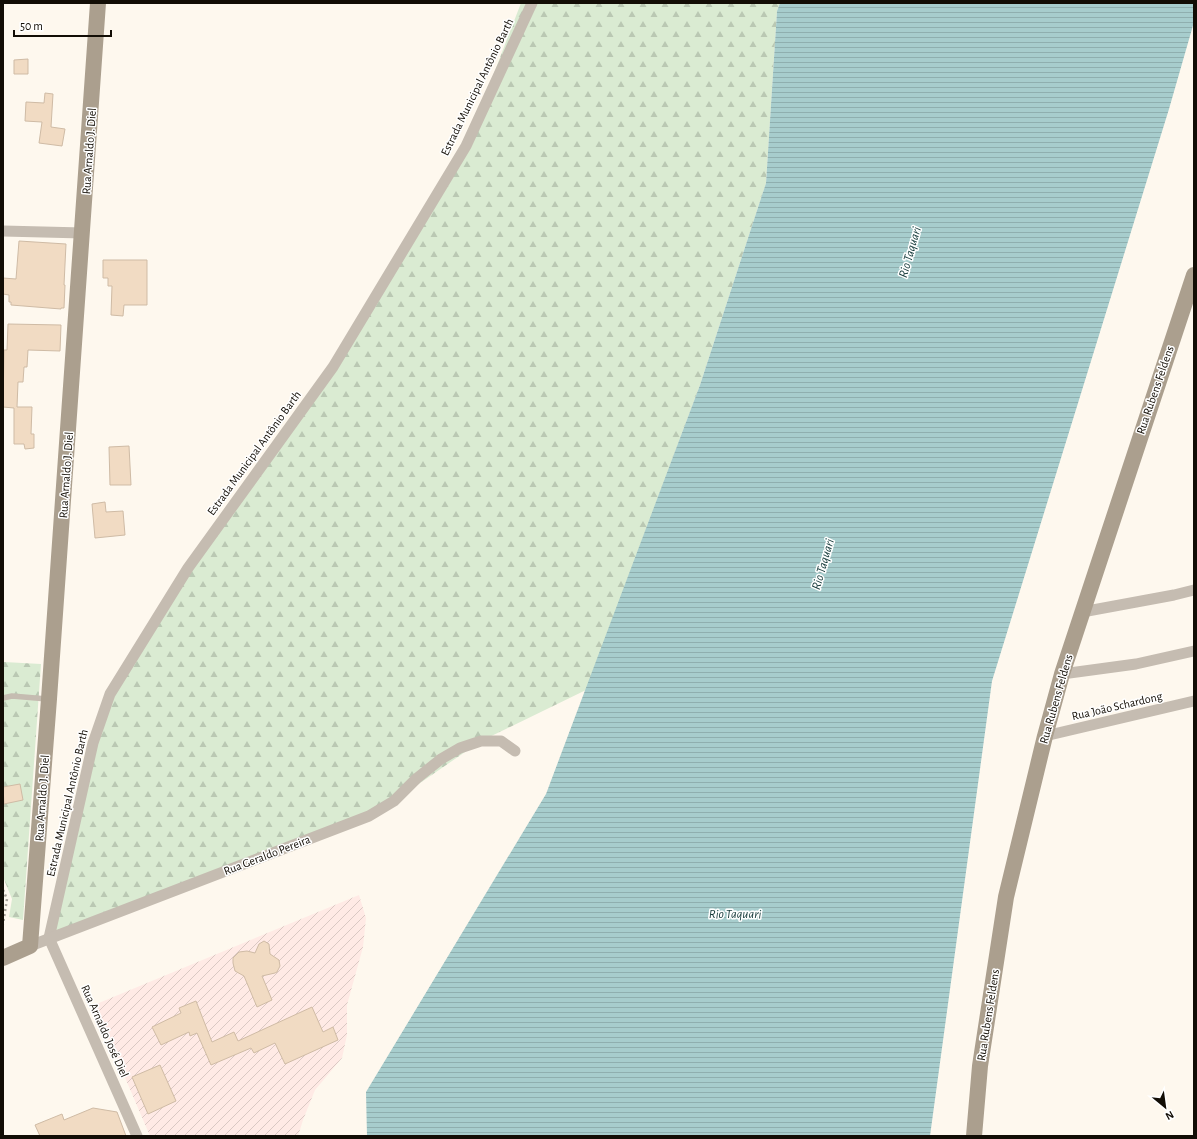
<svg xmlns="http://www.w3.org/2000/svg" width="1197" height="1139" viewBox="0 0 1197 1139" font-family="'Alegreya Sans',sans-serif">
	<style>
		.industrial { fill: url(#industrial-furrows) }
		.forest { fill: url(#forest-firs) }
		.water { fill: url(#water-rules) }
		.building { fill: #f1dbc3; stroke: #cfbba5 }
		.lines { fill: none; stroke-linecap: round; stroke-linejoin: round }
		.path { stroke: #a7a198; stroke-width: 2.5; stroke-dasharray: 2 3; stroke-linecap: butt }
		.lane { stroke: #c5bcb1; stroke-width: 5.5 }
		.street { stroke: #c5bcb1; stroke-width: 11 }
		.secondary { stroke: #ab9f8e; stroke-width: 16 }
		.labels { text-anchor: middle; stroke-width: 3; stroke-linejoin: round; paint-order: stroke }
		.street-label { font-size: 12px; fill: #120d05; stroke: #fff }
		.water-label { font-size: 13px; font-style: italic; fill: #143939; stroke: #fff }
	</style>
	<defs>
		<pattern id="industrial-furrows" width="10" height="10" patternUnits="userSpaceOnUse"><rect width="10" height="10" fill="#ffeae5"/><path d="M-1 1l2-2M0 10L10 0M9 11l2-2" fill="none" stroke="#dac8c3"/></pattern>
		<pattern id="forest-firs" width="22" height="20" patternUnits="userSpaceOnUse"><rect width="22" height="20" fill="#daebd2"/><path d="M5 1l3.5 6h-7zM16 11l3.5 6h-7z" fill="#bac8b3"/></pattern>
		<pattern id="water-rules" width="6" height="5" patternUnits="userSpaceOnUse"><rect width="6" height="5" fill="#a7cdcd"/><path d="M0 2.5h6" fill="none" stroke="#8fafaf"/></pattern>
	</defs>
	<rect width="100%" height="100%" fill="#fef8ee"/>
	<polygon class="industrial" points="359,895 366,918 363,947 347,1005 347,1035 342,1058 315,1090 303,1120 298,1136 150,1136 94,1005"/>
	<g class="forest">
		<polygon points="521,3 780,3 777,11 766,183 700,385 586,690 481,741 394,801 49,938 110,694 188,568 333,367 466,146"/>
		<polygon points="4,662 41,664 23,920 9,917 12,899 3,877"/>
	</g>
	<polygon class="water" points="780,3 1194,3 1194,22 1169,109 992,681 930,1136 367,1136 366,1092 546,794 700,385 766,183 777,11"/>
	<g class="building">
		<polygon points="28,59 28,74 14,74 14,60"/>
		<polygon points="45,93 53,94 51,127 65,129 62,146 39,143 42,122 25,121 26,102 44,103"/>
		<polygon points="19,241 66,244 64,285 65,285 64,308 61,308 61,309 11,305 11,302 9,302 9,295 3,294 3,278 16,279"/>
		<polygon points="103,260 147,260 147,305 124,305 123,316 111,315 112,286 108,286 108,278 103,278"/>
		<polygon points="8,324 61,325 60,351 28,350 27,367 24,367 23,382 18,382 17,407 32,407 31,434 34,434 34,448 25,449 24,444 14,444 14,408 3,407 4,350 7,350"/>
		<polygon points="129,446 131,485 110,485 109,447"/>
		<polygon points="105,502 106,512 123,511 125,535 95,538 92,504"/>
		<polygon points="20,784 23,800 4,804 3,787"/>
		<polygon points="264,941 269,944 270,954 279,960 280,966 277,972 275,973 262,976 272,1000 257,1007 244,976 235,971 233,963 233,958 239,952 247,951 255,953 259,944"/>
		<polygon points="196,1001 212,1042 234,1032 238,1041 312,1007 323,1032 333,1027 338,1040 285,1064 275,1043 254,1053 251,1048 211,1065 197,1033 190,1036 189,1032 161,1045 152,1027 181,1013 179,1008"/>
		<polygon points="160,1065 176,1101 148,1114 132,1077"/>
		<polygon points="93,1108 117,1112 126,1136 40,1136 35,1125 62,1114 64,1120"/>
	</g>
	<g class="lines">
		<polyline class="path" points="3,890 7,899 3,924"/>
		<polyline class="lane" points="3,698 12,696 47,699"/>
		<g class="street">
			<polyline points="3,231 83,233"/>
			<polyline points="1082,612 1174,595 1194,590"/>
			<polyline points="1062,674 1136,664 1194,651"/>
			<polyline points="1045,736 1194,701"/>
			<polyline points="49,938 93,743 110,694 188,568 333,367 466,146 532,3"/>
			<polyline points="49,938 137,1136"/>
			<polyline points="30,946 369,816 394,801 416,779 441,759 460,748 481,741 501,741 515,751"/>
		</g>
		<g class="secondary">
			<polyline points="3,958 30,946 49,699 98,3"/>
			<polyline points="974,1136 980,1066 1006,897 1045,736 1062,674 1194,275"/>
		</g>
	</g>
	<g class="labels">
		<g class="street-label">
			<text transform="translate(477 87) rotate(-64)" y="4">Estrada Municipal Antônio Barth</text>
			<text transform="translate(89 151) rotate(-86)" y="4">Rua Arnaldo J. Diel</text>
			<text transform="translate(1155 390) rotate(-71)" y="4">Rua Rubens Feldens</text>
			<text transform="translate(254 453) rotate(-54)" y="4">Estrada Municipal Antônio Barth</text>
			<text transform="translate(66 475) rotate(-86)" y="4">Rua Arnaldo J. Diel</text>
			<text transform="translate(1056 699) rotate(-74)" y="4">Rua Rubens Feldens</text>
			<text transform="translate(1117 706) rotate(-13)" y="4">Rua João Schardong</text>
			<text transform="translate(42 798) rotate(-86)" y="4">Rua Arnaldo J. Diel</text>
			<text transform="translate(67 803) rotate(-77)" y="4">Estrada Municipal Antônio Barth</text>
			<text transform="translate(267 855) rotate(-21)" y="4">Rua Geraldo Pereira</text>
			<text transform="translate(988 1015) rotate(-81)" y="4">Rua Rubens Feldens</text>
			<text transform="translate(105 1031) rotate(66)" y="4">Rua Arnaldo José Diel</text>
		</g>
		<g class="water-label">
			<text transform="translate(909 252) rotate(-74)" y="5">Rio Taquari</text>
			<text transform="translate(822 564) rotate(-74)" y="5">Rio Taquari</text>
			<text x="735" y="918">Rio Taquari</text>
		</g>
	</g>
	<rect width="1197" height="1139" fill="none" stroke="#120d05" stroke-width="8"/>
	<g transform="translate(1165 1107) rotate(151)" stroke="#ffffff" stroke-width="3" paint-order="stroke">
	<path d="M0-3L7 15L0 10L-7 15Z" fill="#120d05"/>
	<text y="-6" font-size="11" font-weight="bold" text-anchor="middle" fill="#120d05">N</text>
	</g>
	<path d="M14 30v6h97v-6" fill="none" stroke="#120d05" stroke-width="2"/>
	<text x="20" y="30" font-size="12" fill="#120d05" stroke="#ffffff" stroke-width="3" paint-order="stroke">50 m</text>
</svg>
